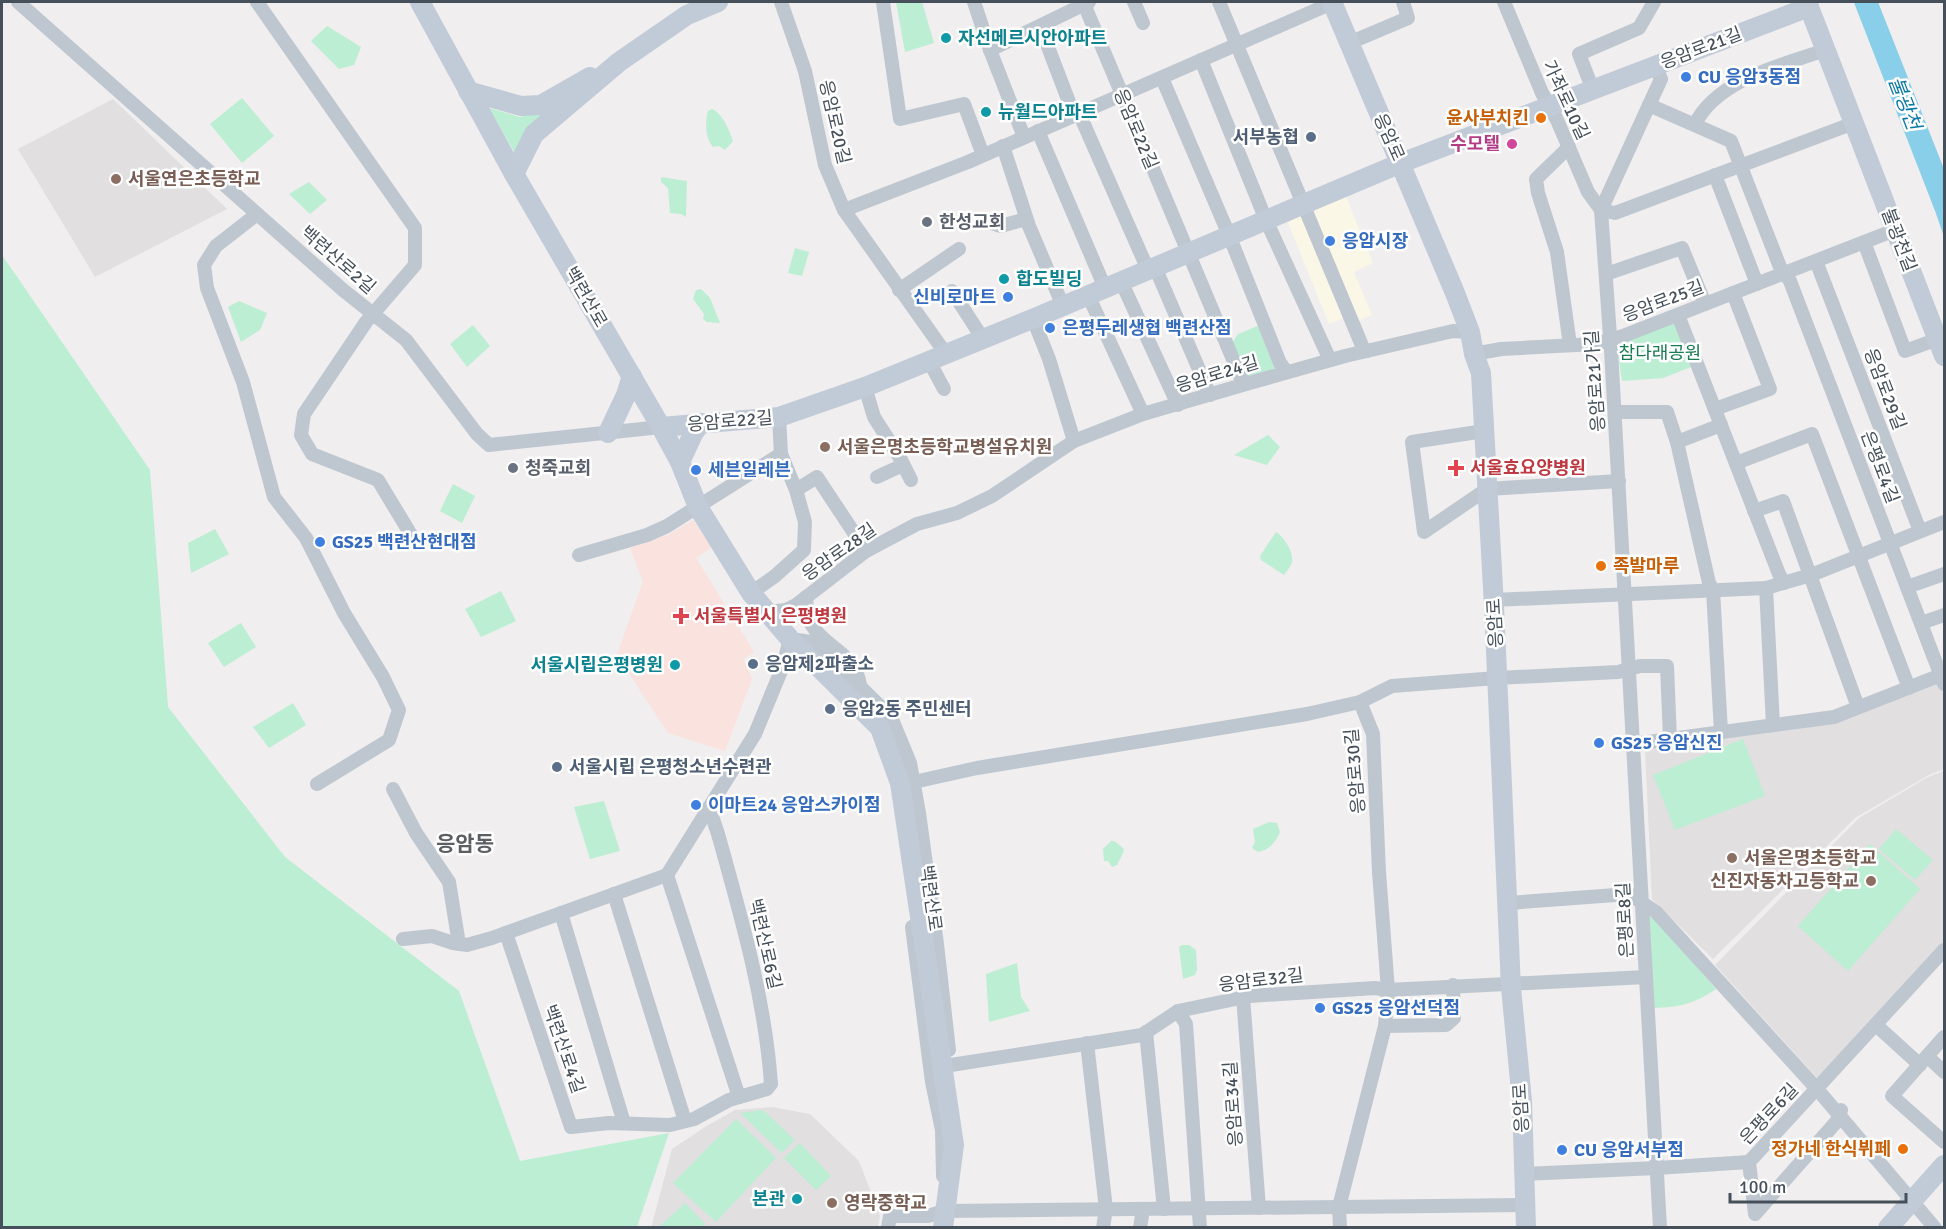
<svg xmlns="http://www.w3.org/2000/svg" width="1946" height="1229" viewBox="0 0 1946 1229" font-family="Signika,'Noto Sans KR',sans-serif">
	<style>
		.commercial { fill: #fbf7e7 }
		.education { fill: #e1dfe0 }
		.medical { fill: #fae2de }
		.green { fill: #bceed3 }
		.water { fill: #8acfea }
		.lines { fill: none; stroke-linecap: round; stroke-linejoin: round }
		.river { stroke: #8acfea; stroke-width: 21 }
		.street { stroke: #bec7d0; stroke-width: 14 }
		.secondary { stroke: #c1cad7; stroke-width: 20 }
		.culture-dot { fill: #0f9aa8; stroke: #fff; stroke-width: 2 }
		.shop-dot { fill: #3f7fe0; stroke: #fff; stroke-width: 2 }
		.food-dot { fill: #e8710a; stroke: #fff; stroke-width: 2 }
		.service-dot { fill: #5c6f8a; stroke: #fff; stroke-width: 2 }
		.hotel-dot { fill: #d1479c; stroke: #fff; stroke-width: 2 }
		.education-dot { fill: #8d6e63; stroke: #fff; stroke-width: 2 }
		.worship-dot { fill: #6b7280; stroke: #fff; stroke-width: 2 }
		.health-dot { fill: #e0444e; stroke: #fff; stroke-width: 2 }
		.labels { text-anchor: middle; stroke-width: 5; stroke-linejoin: round; paint-order: stroke }
		.culture-label { font-size: 18px; font-weight: bold; fill: #0d838f; stroke: #fff; text-anchor: start }
		.street-label { font-size: 18px; fill: #46505b; stroke: #fff }
		.shop-label { font-size: 18px; font-weight: bold; fill: #366cbe; stroke: #fff; text-anchor: start }
		.food-label { font-size: 18px; font-weight: bold; fill: #c56008; stroke: #fff; text-anchor: end }
		.service-label { font-size: 18px; font-weight: bold; fill: #4e5e75; stroke: #fff; text-anchor: start }
		.hotel-label { font-size: 18px; font-weight: bold; fill: #b23c85; stroke: #fff; text-anchor: end }
		.education-label { font-size: 18px; font-weight: bold; fill: #785e54; stroke: #fff; text-anchor: start }
		.worship-label { font-size: 18px; font-weight: bold; fill: #5b616d; stroke: #fff; text-anchor: start }
		.park-label { font-size: 18px; fill: #187b51; stroke: #fff }
		.health-label { font-size: 18px; font-weight: bold; fill: #be3a42; stroke: #fff; text-anchor: start }
		.water-label { font-size: 20px; font-style: italic; fill: #0e7ba6; stroke: #fff }
		.quarter-label { font-size: 21px; font-weight: bold; fill: #5b5e63; stroke: #fff }
	</style>
	<rect width="100%" height="100%" fill="#f0eeee"/>
	<polygon class="commercial" points="1345,194 1373,263 1354,272 1372,315 1353,323 1349,316 1329,324 1286,218"/>
	<g class="education">
		<polygon points="113,99 227,209 95,277 18,149"/>
		<polygon points="1939,682 1944,696 1944,769 1929,775 1855,818 1713,959 1652,899 1645,749 1830,723"/>
		<polygon points="1944,771 1944,943 1818,1079 1715,965 1859,818 1928,777"/>
		<polygon points="772,1107 810,1114 859,1161 880,1216 878,1227 651,1228 672,1149 705,1127 735,1110"/>
	</g>
	<polygon class="medical" points="693,520 712,547 696,558 754,652 743,659 752,679 725,751 668,733 617,655 643,581 630,548 670,534"/>
	<g class="green">
		<polygon points="896,2 922,2 934,43 905,52"/>
		<polygon points="327,26 361,47 354,65 339,69 311,41"/>
		<polygon points="242,98 274,136 242,163 210,124"/>
		<polygon points="562,104 514,152 489,108 520,117"/>
		<path d="M712,109C723,114 729,130 733,141L725,150L719,146L713,147C705,138 705,121 708,111Z"/>
		<polygon points="661,177 687,181 686,217 681,214 670,213 668,188 661,182"/>
		<polygon points="309,182 327,200 310,214 289,194"/>
		<polygon points="795,248 809,252 802,276 788,273"/>
		<polygon points="2,255 150,470 168,707 285,857 459,991 520,1161 669,1133 637,1227 2,1227"/>
		<polygon points="701,289 710,298 720,323 707,322 703,319 704,314 693,299 696,290"/>
		<polygon points="239,301 267,313 260,330 241,342 228,307"/>
		<polygon points="1675,320 1691,367 1663,378 1622,381 1616,342"/>
		<polygon points="1265,323 1279,367 1250,383 1232,343 1238,334"/>
		<polygon points="473,325 490,346 467,367 450,344"/>
		<polygon points="1268,435 1280,447 1267,465 1234,455"/>
		<polygon points="453,484 475,496 462,523 440,511"/>
		<polygon points="215,529 229,554 191,573 188,543"/>
		<path d="M1276,532C1284,537 1294,552 1292,562C1291,566 1287,571 1284,575L1261,560L1260,556Z"/>
		<polygon points="501,591 516,621 481,637 465,609"/>
		<polygon points="241,623 256,647 224,667 208,643"/>
		<polygon points="293,703 306,725 269,748 253,727"/>
		<polygon points="1743,739 1765,796 1675,830 1653,775"/>
		<polygon points="604,801 620,851 590,859 574,807"/>
		<path d="M1269,822L1277,823L1280,832C1276,842 1269,850 1258,852L1252,848L1255,842L1253,829Z"/>
		<polygon points="1896,829 1933,860 1915,880 1879,849"/>
		<polygon points="1111,841 1114,841 1123,848 1124,851 1117,865 1112,867 1108,861 1104,861 1103,849"/>
		<polygon points="1870,844 1920,889 1848,971 1798,926"/>
		<path d="M1646,914L1651,915L1716,989C1694,1004 1680,1007 1654,1008Z"/>
		<polygon points="1182,945 1189,945 1196,950 1197,970 1195,975 1183,979 1179,947"/>
		<polygon points="1017,963 1021,997 1030,1011 989,1022 986,974"/>
		<polygon points="763,1110 795,1140 782,1153 740,1113"/>
		<polygon points="736,1119 776,1158 716,1222 673,1183"/>
		<polygon points="800,1143 831,1176 816,1190 784,1158"/>
		<polygon points="685,1203 705,1224 701,1227 659,1227"/>
	</g>
	<polygon class="water" points="1858,2 1878,2 1944,169 1944,237 1916,155"/>
	<g class="lines">
		<polyline class="river" points="1865,2 1944,205"/>
		<g class="street">
			<polyline points="18,2 343,290 406,340 477,434 489,445 661,427"/>
			<polyline points="257,2 415,228 415,265 366,322 304,414 301,435 312,454 378,480 413,538"/>
			<polyline points="781,2 805,71 825,165 844,210 946,354"/>
			<polyline points="883,2 900,119 964,104 983,155"/>
			<polyline points="974,2 990,50 1024,137"/>
			<polyline points="1134,2 1143,23"/>
			<polyline points="1219,2 1363,348 1367,351"/>
			<polyline points="1504,2 1542,93 1557,120 1588,192 1601,210 1615,213 1854,123"/>
			<polyline points="1084,4 1240,376 1246,384"/>
			<polyline points="1040,26 1074,115"/>
			<polyline points="1349,43 1408,18 1403,2"/>
			<polyline points="990,50 1089,2"/>
			<polyline points="1201,60 1266,220 1330,360"/>
			<polyline points="1655,66 1661,79 1601,210 1611,350 1660,1228"/>
			<polyline points="1162,78 1229,235 1280,363 1287,372"/>
			<polyline points="1593,90 1579,54 1639,28 1654,2"/>
			<polyline points="1649,105 1731,141 1780,267 1790,281 1944,684"/>
			<polyline points="1079,113 1148,270"/>
			<path d="M1695,124C1718,79 1780,66 1825,50"/>
			<polyline points="1038,131 1105,288"/>
			<polyline points="1003,146 1029,226 1063,306"/>
			<polyline points="1569,147 1536,179 1538,193 1557,252 1570,345"/>
			<polyline points="1715,175 1757,284"/>
			<polyline points="844,210 968,162 1332,3"/>
			<polyline points="257,214 216,246 204,265 207,288 243,382 274,497 306,538 344,613 383,677 399,710 389,740 317,784"/>
			<polyline points="985,221 1001,226 1026,219"/>
			<polyline points="1864,242 1905,351 1938,339"/>
			<polyline points="1816,261 1920,531"/>
			<polyline points="1155,267 1210,395"/>
			<polyline points="1606,274 1682,248 1705,304"/>
			<polyline points="1121,281 1178,405"/>
			<polyline points="899,290 959,249"/>
			<polyline points="952,291 983,339"/>
			<polyline points="1088,295 1143,414"/>
			<polyline points="1678,315 1779,574 1784,583"/>
			<polyline points="1033,319 1049,359 1074,441"/>
			<polyline points="1474,354 1501,349 1595,344 1623,336 1895,230"/>
			<polyline points="929,361 944,389"/>
			<polyline points="865,387 874,417 900,458 911,480"/>
			<polyline points="1715,409 1770,389 1733,293"/>
			<polyline points="1615,412 1667,412 1677,442 1709,583 1713,590 1721,732"/>
			<polyline points="1484,431 1412,442 1424,532 1487,489 1619,481"/>
			<polyline points="1677,442 1721,425"/>
			<polyline points="1736,463 1812,434 1909,688"/>
			<polyline points="877,477 903,465"/>
			<polyline points="796,490 817,477 866,551"/>
			<polyline points="1754,511 1783,501 1858,707"/>
			<polyline points="579,555 647,535 667,526 781,454"/>
			<polyline points="1907,587 1944,574"/>
			<polyline points="1766,588 1773,725"/>
			<polyline points="751,593 775,576 804,550 805,522 796,490 781,454 779,417"/>
			<path d="M806,597C807,605 806,617 811,624C826,649 855,652 860,685"/>
			<polyline points="1494,600 1766,588 1811,575 1944,522"/>
			<polyline points="768,612 786,610 796,605 866,551 917,524 957,513 992,496 1074,441 1143,414 1246,384 1345,356 1453,331 1470,332"/>
			<polyline points="1921,623 1944,615"/>
			<polyline points="1633,744 1834,717 1941,675"/>
			<polyline points="914,782 977,768 1307,714 1360,702 1392,686 1497,678 1618,672 1640,666 1667,666 1670,739"/>
			<polyline points="393,789 416,833 449,882 459,944"/>
			<polyline points="667,875 739,1097"/>
			<polyline points="614,894 685,1121"/>
			<polyline points="1508,903 1629,894 1656,912 1817,1089 1935,1228"/>
			<polyline points="561,913 624,1123"/>
			<polyline points="912,927 932,1082 942,1130 943,1176"/>
			<path d="M506,933L571,1127L609,1123L670,1125L694,1119L729,1100L767,1089L771,1084C765,999 741,916 718,834L713,819L707,809"/>
			<polyline points="403,939 432,936 453,943 467,945 492,938 667,875 755,734 783,666 790,639 811,642 832,659 891,717 910,763 919,813 937,944 949,1050"/>
			<polyline points="1243,997 1259,1208"/>
			<polyline points="1178,1011 1186,1024 1200,1228"/>
			<polyline points="1876,1025 1920,1065"/>
			<polyline points="1385,1026 1446,1025 1454,1018 1453,985"/>
			<polyline points="1146,1032 1164,1209"/>
			<polyline points="1944,1037 1892,1096 1944,1142"/>
			<polyline points="1087,1043 1106,1209 1103,1228"/>
			<polyline points="1927,1056 1944,1072"/>
			<polyline points="951,1065 1142,1035 1178,1011 1250,996 1375,988 1388,990 1646,977"/>
			<polyline points="1841,1110 1837,1121 1755,1214 1749,1162 1944,950"/>
			<polyline points="1523,1174 1657,1168 1749,1162"/>
			<polyline points="888,1228 890,1216 928,1216 944,1211 1525,1205"/>
			<polyline points="1140,1228 1143,1209"/>
			<polyline points="1340,1228 1339,1207 1385,1026 1388,990 1379,872 1373,734 1360,702"/>
		</g>
		<g class="secondary">
			<polyline points="420,2 514,174 661,427 680,462 698,507 751,593 790,639 880,728 900,783 954,1145 943,1228"/>
			<polyline points="1332,2 1455,293 1470,332 1474,354 1481,373 1494,606 1511,988 1522,1101 1526,1228"/>
			<polyline points="1807,2 1944,356"/>
			<polyline points="468,91 521,106 541,105 590,77"/>
			<polyline points="514,174 534,134 619,62 687,15 718,2"/>
			<polyline points="661,427 779,417 865,387 1037,317 1401,163 1809,7"/>
			<polyline points="608,433 626,395 632,376"/>
			<polyline points="680,462 694,432 701,423"/>
			<polyline points="1888,1228 1944,1165"/>
		</g>
	</g>
	<g class="culture-dot">
		<circle cx="946" cy="38" r="6"/>
		<circle cx="986" cy="112" r="6"/>
		<circle cx="1004" cy="279" r="6"/>
		<circle cx="675" cy="665" r="6"/>
		<circle cx="797" cy="1199" r="6"/>
	</g>
	<g class="shop-dot">
		<circle cx="1686" cy="77" r="6"/>
		<circle cx="1330" cy="241" r="6"/>
		<circle cx="1008" cy="297" r="6"/>
		<circle cx="1050" cy="328" r="6"/>
		<circle cx="696" cy="470" r="6"/>
		<circle cx="320" cy="542" r="6"/>
		<circle cx="1599" cy="743" r="6"/>
		<circle cx="696" cy="805" r="6"/>
		<circle cx="1320" cy="1008" r="6"/>
		<circle cx="1562" cy="1150" r="6"/>
	</g>
	<g class="food-dot">
		<circle cx="1541" cy="118" r="6"/>
		<circle cx="1601" cy="566" r="6"/>
		<circle cx="1903" cy="1149" r="6"/>
	</g>
	<g class="service-dot">
		<circle cx="1311" cy="137" r="6"/>
		<circle cx="753" cy="664" r="6"/>
		<circle cx="830" cy="709" r="6"/>
		<circle cx="557" cy="767" r="6"/>
	</g>
	<circle class="hotel-dot" cx="1512" cy="144" r="6"/>
	<g class="education-dot">
		<circle cx="116" cy="179" r="6"/>
		<circle cx="825" cy="447" r="6"/>
		<circle cx="1732" cy="858" r="6"/>
		<circle cx="1871" cy="881" r="6"/>
		<circle cx="832" cy="1203" r="6"/>
	</g>
	<g class="worship-dot">
		<circle cx="927" cy="222" r="6"/>
		<circle cx="513" cy="468" r="6"/>
	</g>
	<g class="health-dot">
		<path d="M1453 459h6v6h6v6h-6v6h-6v-6h-6v-6h6z"/>
		<path d="M678 607h6v6h6v6h-6v6h-6v-6h-6v-6h6z"/>
	</g>
	<g class="labels">
		<g class="culture-label">
			<text x="958" y="44">자선메르시안아파트</text>
			<text x="998" y="118">뉴월드아파트</text>
			<text x="1016" y="285">합도빌딩</text>
			<text x="663" y="671" text-anchor="end">서울시립은평병원</text>
			<text x="785" y="1205" text-anchor="end">본관</text>
		</g>
		<g class="street-label">
			<text transform="translate(1701 48) rotate(-21)" y="6">응암로21길</text>
			<text transform="translate(1566 100) rotate(65)" y="6">가좌로10길</text>
			<text transform="translate(835 122) rotate(77)" y="6">응암로20길</text>
			<text transform="translate(1136 129) rotate(67)" y="6">응암로22길</text>
			<text transform="translate(1389 137) rotate(66)" y="6">응암로</text>
			<text transform="translate(1899 240) rotate(69)" y="6">불광천길</text>
			<text transform="translate(338 260) rotate(41)" y="6">백련산로2길</text>
			<text transform="translate(586 297) rotate(60)" y="6">백련산로</text>
			<text transform="translate(1663 301) rotate(-21)" y="6">응암로25길</text>
			<text transform="translate(1217 374) rotate(-17)" y="6">응암로24길</text>
			<text transform="translate(1595 381) rotate(-94)" y="6">응암로21가길</text>
			<text transform="translate(1885 389) rotate(69)" y="6">응암로29길</text>
			<text transform="translate(730 421) rotate(-5)" y="6">응암로22길</text>
			<text transform="translate(1880 467) rotate(69)" y="6">은평로4길</text>
			<text transform="translate(839 552) rotate(-35)" y="6">응암로28길</text>
			<text transform="translate(1495 623) rotate(-93)" y="6">응암로</text>
			<text transform="translate(1355 771) rotate(-95)" y="6">응암로30길</text>
			<text transform="translate(931 898) rotate(82)" y="6">백련산로</text>
			<text transform="translate(1625 920) rotate(-93)" y="6">은평로8길</text>
			<text transform="translate(765 944) rotate(77)" y="6">백련산로6길</text>
			<text transform="translate(1261 980) rotate(-7)" y="6">응암로32길</text>
			<text transform="translate(564 1049) rotate(71)" y="6">백련산로4길</text>
			<text transform="translate(1233 1104) rotate(-94)" y="6">응암로34길</text>
			<text transform="translate(1521 1108) rotate(-93)" y="6">응암로</text>
			<text transform="translate(1769 1114) rotate(-47)" y="6">은평로6길</text>
		</g>
		<g class="shop-label">
			<text x="1698" y="83">CU 응암3동점</text>
			<text x="1342" y="247">응암시장</text>
			<text x="996" y="303" text-anchor="end">신비로마트</text>
			<text x="1062" y="334">은평두레생협 백련산점</text>
			<text x="708" y="476">세븐일레븐</text>
			<text x="332" y="548">GS25 백련산현대점</text>
			<text x="1611" y="749">GS25 응암신진</text>
			<text x="708" y="811">이마트24 응암스카이점</text>
			<text x="1332" y="1014">GS25 응암선덕점</text>
			<text x="1574" y="1156">CU 응암서부점</text>
		</g>
		<g class="food-label">
			<text x="1529" y="124">윤사부치킨</text>
			<text x="1613" y="572" text-anchor="start">족발마루</text>
			<text x="1891" y="1155">정가네 한식뷔페</text>
		</g>
		<g class="service-label">
			<text x="1299" y="143" text-anchor="end">서부농협</text>
			<text x="765" y="670">응암제2파출소</text>
			<text x="842" y="715">응암2동 주민센터</text>
			<text x="569" y="773">서울시립 은평청소년수련관</text>
		</g>
		<g class="hotel-label">
			<text x="1500" y="150">수모텔</text>
		</g>
		<g class="education-label">
			<text x="128" y="185">서울연은초등학교</text>
			<text x="837" y="453">서울은명초등학교병설유치원</text>
			<text x="1744" y="864">서울은명초등학교</text>
			<text x="1859" y="887" text-anchor="end">신진자동차고등학교</text>
			<text x="844" y="1209">영락중학교</text>
		</g>
		<g class="worship-label">
			<text x="939" y="228">한성교회</text>
			<text x="525" y="474">청죽교회</text>
		</g>
		<g class="park-label">
			<text x="1660" y="359">참다래공원</text>
		</g>
		<g class="health-label">
			<text x="1470" y="474">서울효요양병원</text>
			<text x="694" y="622">서울특별시 은평병원</text>
		</g>
		<g class="water-label">
			<text transform="translate(1905 103) rotate(69)" y="7">불광천</text>
		</g>
		<g class="quarter-label">
			<text x="465" y="851">응암동</text>
		</g>
	</g>
	<rect width="1946" height="1229" fill="none" stroke="#46505b" stroke-width="6"/>
	<path d="M1730 1193v9h176v-9" fill="none" stroke="#46505b" stroke-width="3"/>
	<text x="1739" y="1193" font-size="18" fill="#46505b" stroke="#ffffff" stroke-width="4.5" paint-order="stroke">100 m</text>
</svg>
